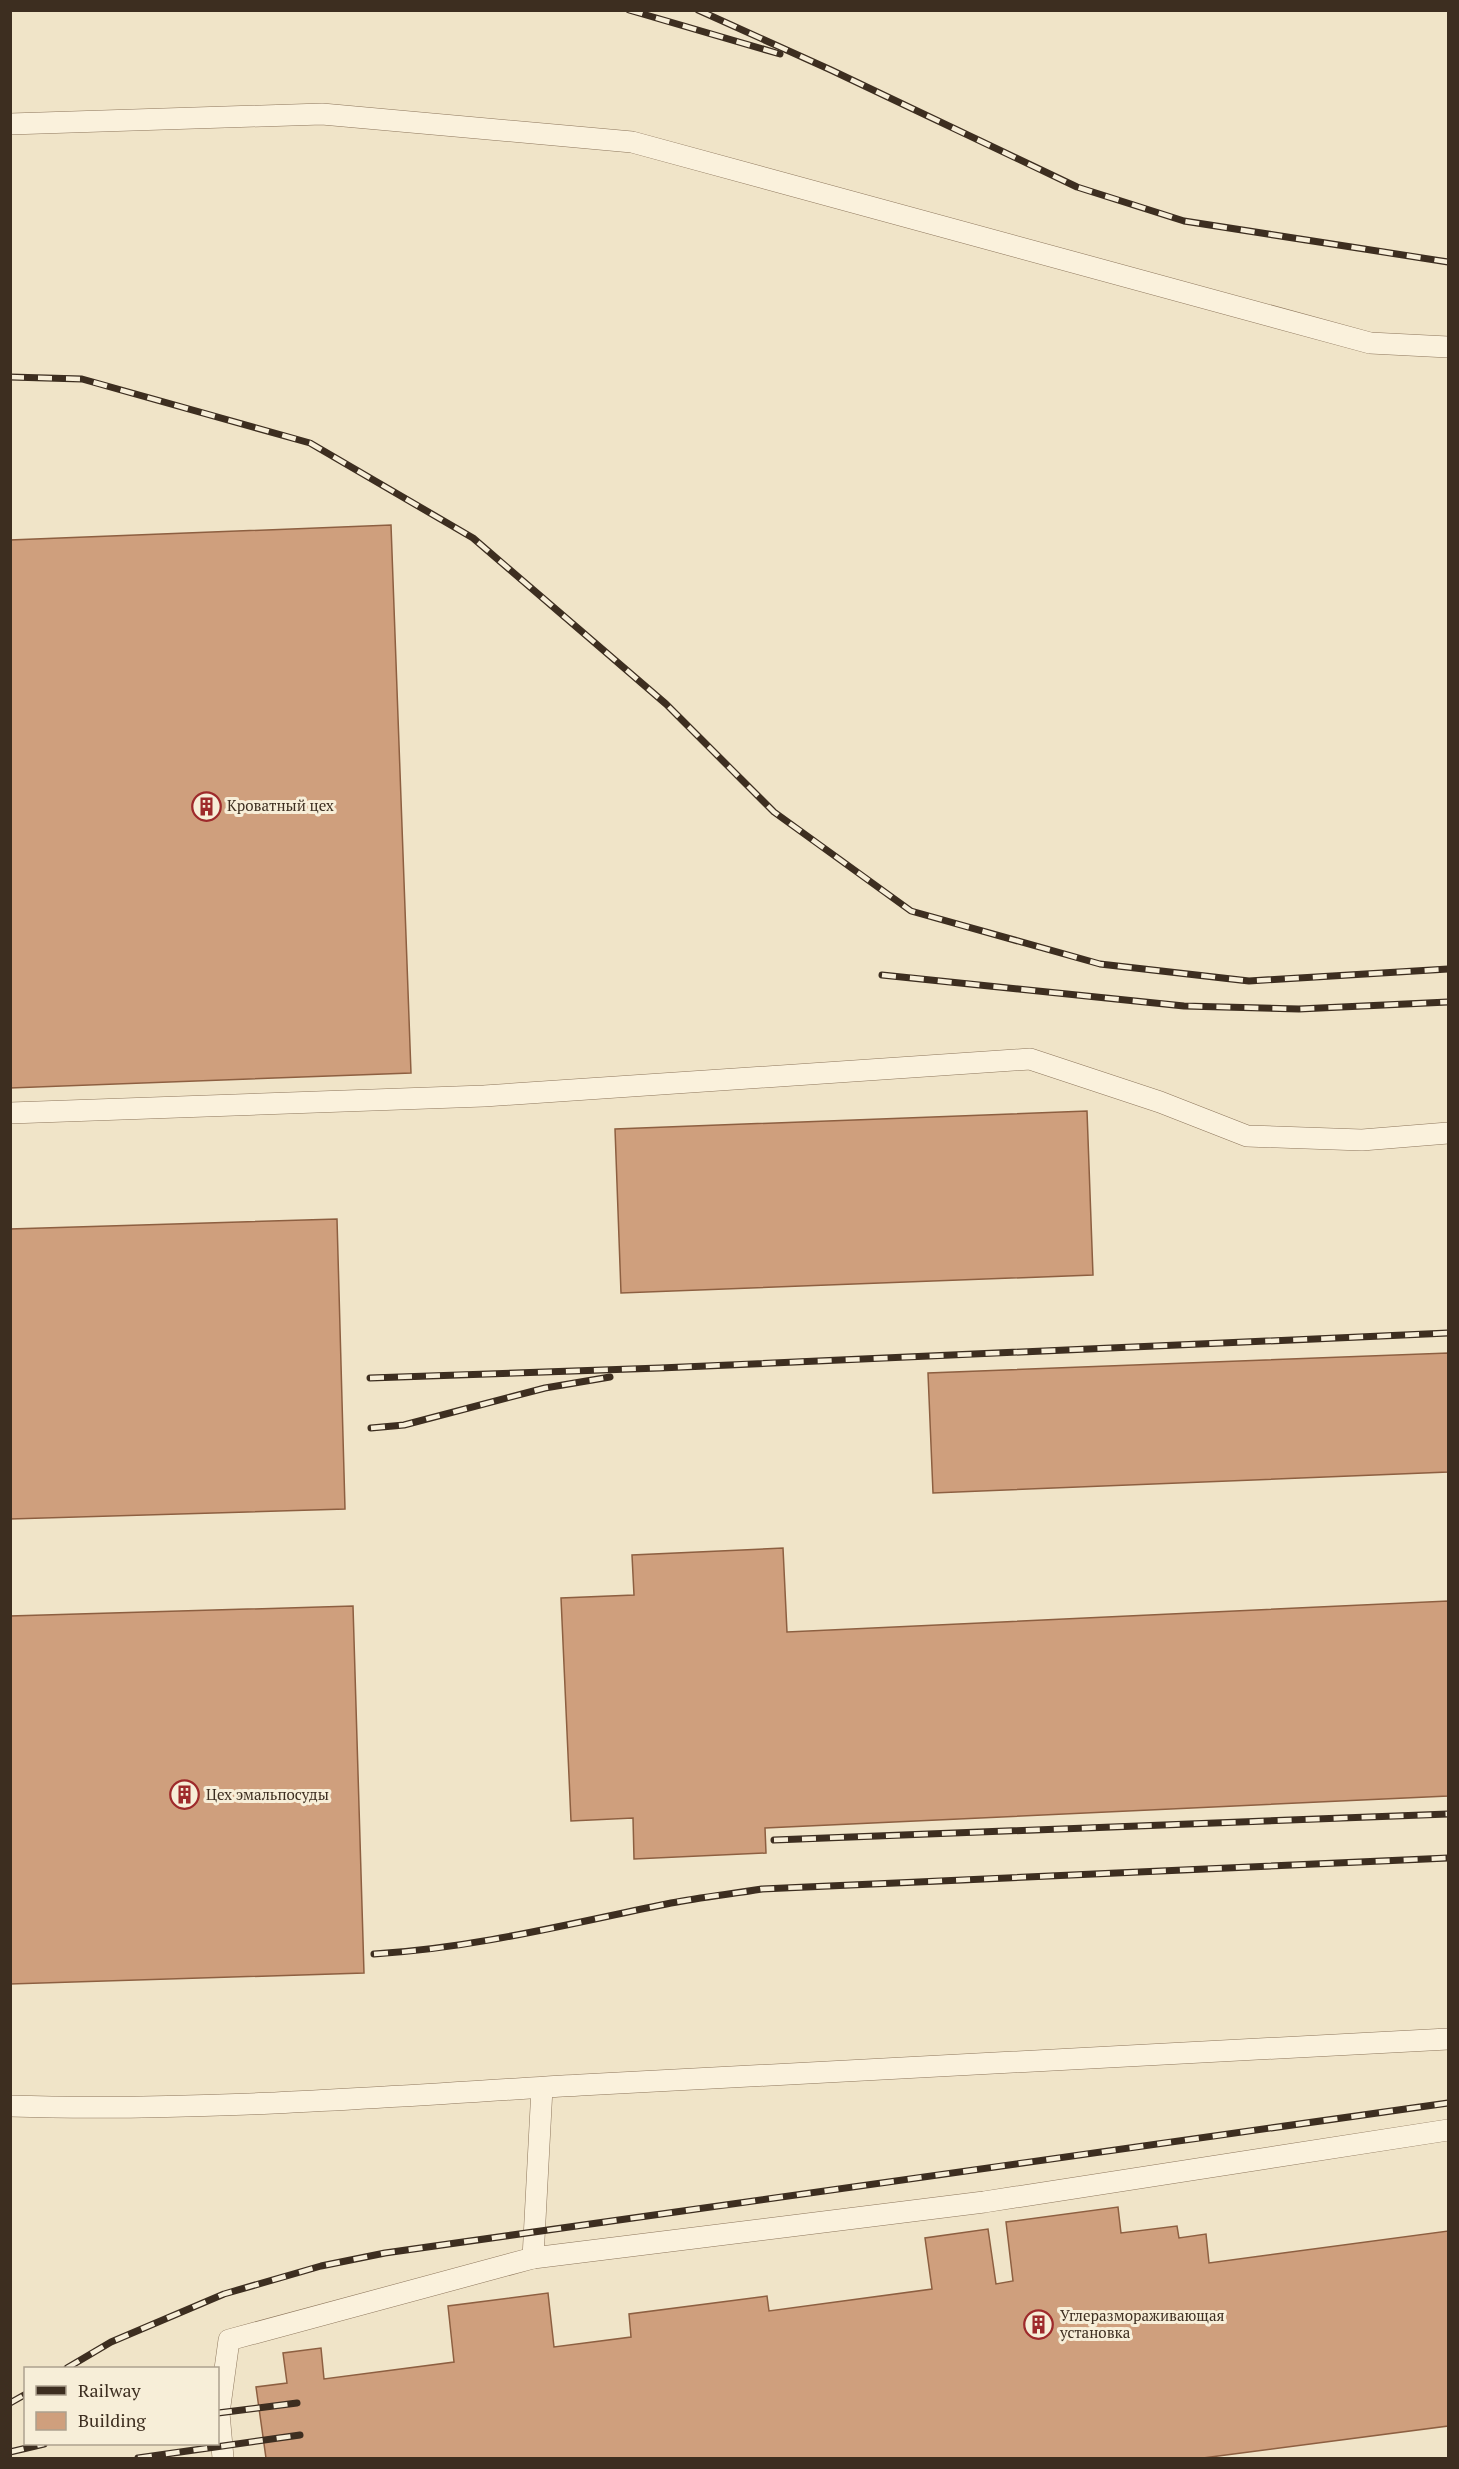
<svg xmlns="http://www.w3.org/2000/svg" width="1459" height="2469" viewBox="0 0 1459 2469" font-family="'PT Serif',serif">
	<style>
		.building { fill: #cf9f7d; stroke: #8d5f41; stroke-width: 1.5 }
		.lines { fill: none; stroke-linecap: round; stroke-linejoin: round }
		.lane-casing { stroke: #8d765c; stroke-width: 22 }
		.lane { stroke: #faf1dc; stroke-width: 21 }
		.rail-casing { stroke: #3d2e20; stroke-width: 7 }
		.rail { stroke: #f7eed8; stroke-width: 4.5; stroke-dasharray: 14; stroke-linecap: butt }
		.labels { text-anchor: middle; stroke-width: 6; stroke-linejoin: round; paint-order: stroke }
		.poi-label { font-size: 15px; fill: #3d2e20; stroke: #f7eed8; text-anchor: start }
	</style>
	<rect width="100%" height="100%" fill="#f0e4c8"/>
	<g class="building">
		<polygon points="391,525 411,1073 10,1088 10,540"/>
		<polygon points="1087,1111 1093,1275 621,1293 615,1129"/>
		<polygon points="337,1219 345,1509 10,1519 10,1229"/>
		<polygon points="1448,1353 1448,1472 933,1493 928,1373"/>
		<polygon points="783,1548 787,1632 1448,1601 1448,1796 765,1828 766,1853 634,1859 633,1818 571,1821 561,1598 634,1595 632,1555"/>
		<polygon points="353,1606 364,1973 10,1984 10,1616"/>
		<polygon points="1118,2207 1121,2233 1177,2226 1179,2238 1206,2234 1209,2263 1448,2231 1448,2426 1203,2458 266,2458 256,2387 287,2383 283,2353 321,2348 324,2379 454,2362 448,2306 548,2293 554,2347 631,2337 629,2314 767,2296 769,2311 932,2289 925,2238 988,2229 996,2284 1013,2281 1006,2222"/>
	</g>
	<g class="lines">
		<defs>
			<g id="lane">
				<polyline points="10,124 322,114 632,142 1370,343 1448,347"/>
				<polyline points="10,1113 484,1096 1030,1059 1160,1102 1247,1136 1362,1140 1448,1133"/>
				<path d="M10,2106C201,2112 391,2096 581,2085C870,2070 1159,2055 1448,2039"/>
				<polyline points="533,2258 984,2202 1448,2130"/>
				<polyline points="223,2458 219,2413 229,2340 533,2258 542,2088"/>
			</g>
		</defs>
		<use href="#lane" class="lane-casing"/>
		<use href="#lane" class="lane"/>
		<defs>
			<g id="rail">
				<polyline points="629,10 780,54"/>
				<polyline points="698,10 831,70 1077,187 1184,221 1448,262"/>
				<polyline points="10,377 82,379 310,443 473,538 666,704 774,812 911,911 1100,964 1249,981 1448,969"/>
				<polyline points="882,975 1184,1006 1299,1009 1448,1002"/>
				<polyline points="370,1378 660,1368 1448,1333"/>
				<polyline points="371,1428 404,1425 545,1388 610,1377"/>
				<polyline points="774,1840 1448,1814"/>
				<path d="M374,1954C476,1948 572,1923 671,1903C701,1897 732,1894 762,1889L1448,1858"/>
				<polyline points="67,2368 111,2342 224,2294 321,2266 385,2253 1448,2103"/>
				<polyline points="10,2403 26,2394"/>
				<polyline points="218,2413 297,2403"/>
				<polyline points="10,2452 44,2444"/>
				<polyline points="138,2458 300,2435"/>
			</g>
		</defs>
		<use href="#rail" class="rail-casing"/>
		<use href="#rail" class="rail"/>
	</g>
	<defs>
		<symbol id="building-ring" viewBox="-11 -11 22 22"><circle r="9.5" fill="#f7eed8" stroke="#9e2a2b" stroke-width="1.5"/><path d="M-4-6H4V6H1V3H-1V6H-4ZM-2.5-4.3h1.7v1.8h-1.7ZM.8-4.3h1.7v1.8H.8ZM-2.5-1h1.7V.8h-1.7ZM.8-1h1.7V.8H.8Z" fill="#9e2a2b"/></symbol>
	</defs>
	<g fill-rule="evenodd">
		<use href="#building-ring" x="190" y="790" width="33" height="33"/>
		<use href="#building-ring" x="168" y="1778" width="33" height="33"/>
		<use href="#building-ring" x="1022" y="2308" width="33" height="33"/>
	</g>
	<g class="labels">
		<g class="poi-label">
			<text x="227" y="811">Кроватный цех</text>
			<text x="206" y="1800">Цех эмальпосуды</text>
			<text x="1060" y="2321">Углеразмораживающая<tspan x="1060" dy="17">установка</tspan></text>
		</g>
	</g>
	<rect width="1459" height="2469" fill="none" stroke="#3d2e20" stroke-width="24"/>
	<rect x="24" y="2367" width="195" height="78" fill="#f7eed8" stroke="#ada18e" stroke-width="1.5"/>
	<rect x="36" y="2386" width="30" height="9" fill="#3d2e20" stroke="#ada18e" stroke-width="1.5"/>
	<text x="78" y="2397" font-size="18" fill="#3d2e20">Railway</text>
	<rect x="36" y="2412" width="30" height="18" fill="#cf9f7d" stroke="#ada18e" stroke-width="1.5"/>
	<text x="78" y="2427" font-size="18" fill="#3d2e20">Building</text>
</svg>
